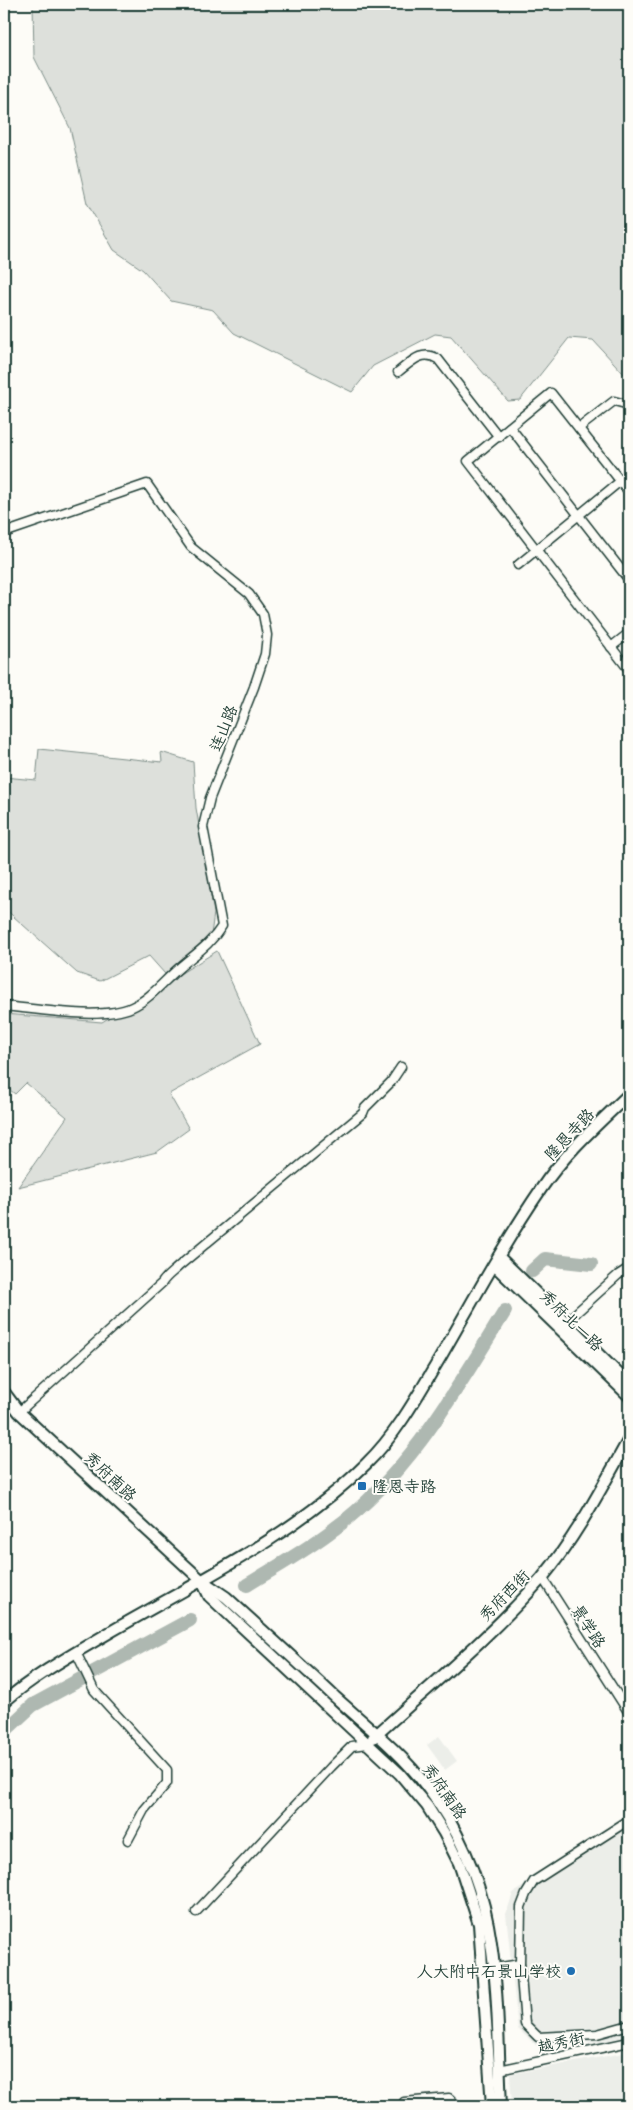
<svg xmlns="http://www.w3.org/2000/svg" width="633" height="2110" viewBox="0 0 633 2110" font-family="Mynerve,'LXGW WenKai TC',sans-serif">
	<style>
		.built { fill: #eceee9 }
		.green { fill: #dde0db; stroke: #7e8e88 }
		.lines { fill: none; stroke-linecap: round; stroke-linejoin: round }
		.river { stroke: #aeb8b1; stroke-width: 14 }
		.minor-casing { stroke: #1f3d34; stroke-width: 11 }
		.tertiary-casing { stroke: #1f3d34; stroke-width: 14 }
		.minor { stroke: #fdfcf7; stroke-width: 8 }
		.tertiary { stroke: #fdfcf7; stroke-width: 10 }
		.poi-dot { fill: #1f6fb2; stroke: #fdfcf7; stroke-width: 2 }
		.labels { text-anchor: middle; stroke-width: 4; stroke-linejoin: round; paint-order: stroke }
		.street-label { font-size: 16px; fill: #1f3d34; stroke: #fdfcf7 }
		.poi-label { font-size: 16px; fill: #1f3d34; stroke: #fdfcf7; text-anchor: start }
	</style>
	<rect width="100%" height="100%" fill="#fdfcf7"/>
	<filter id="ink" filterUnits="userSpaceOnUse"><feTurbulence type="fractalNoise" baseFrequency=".02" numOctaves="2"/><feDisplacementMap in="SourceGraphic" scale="10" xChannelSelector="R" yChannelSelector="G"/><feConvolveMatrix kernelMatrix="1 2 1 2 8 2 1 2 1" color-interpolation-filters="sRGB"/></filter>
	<g filter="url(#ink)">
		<g class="built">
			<polygon points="439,1736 457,1761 445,1770 427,1745"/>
			<polygon points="629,1813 629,2035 598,2043 571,2042 537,2046 518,2029 506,1914 513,1893 616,1825"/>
			<polygon points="629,2052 629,2106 512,2106 510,2074"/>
		</g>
		<g class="green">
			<polygon points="33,4 629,4 629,374 624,374 593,340 569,338 520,400 508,401 451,336 435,334 373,366 352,392 234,333 213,310 171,301 143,270 114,250 87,203 70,128 34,57"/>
			<polygon points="39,749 162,762 161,752 193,762 196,808 214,913 211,935 165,974 149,956 100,981 77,973 4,908 4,777 36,780"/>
			<polygon points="217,951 260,1044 169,1094 189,1129 157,1152 18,1187 67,1117 26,1083 15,1094 4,1085 4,1014 102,1022"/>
		</g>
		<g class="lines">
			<g class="river">
				<polyline points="532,1271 545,1259 591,1264"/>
				<path d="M247,1585C276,1567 307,1550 334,1529C410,1473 456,1390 505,1311"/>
				<polyline points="4,1732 33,1705 190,1620"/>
			</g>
			<defs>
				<g id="minor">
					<path d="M398,372C411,362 422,349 438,359L499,437"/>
					<polyline points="510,427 629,580"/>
					<polyline points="579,428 614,401 629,405"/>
					<polyline points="629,492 551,393 468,461 629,670"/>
					<path d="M4,533L147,484L191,547L249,594L263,614L267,635L265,654L254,687L210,798L203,827L222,926C211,944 195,954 179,968C164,981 150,999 132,1007C102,1021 38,1009 4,1006"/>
					<polyline points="518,565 629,474"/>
					<polyline points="611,647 629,633"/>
					<polyline points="566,1322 618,1275 629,1268"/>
					<path d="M19,1412L162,1283C166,1276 173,1272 179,1266L363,1113L365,1108L391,1082L401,1067"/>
					<polyline points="542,1577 629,1713"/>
					<polyline points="76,1652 94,1690 167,1770 167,1783 144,1810 128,1840"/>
					<polyline points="629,1820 534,1881 526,1894 521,1907 520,1964 525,2024 538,2037 597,2034 629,2025"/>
					<polyline points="196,1912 331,1767 352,1746 367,1744"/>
					<polyline points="483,1970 520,1964"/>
					<polyline points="499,2070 629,2042"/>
					<polyline points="404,2106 404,2102 449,2098 457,2106"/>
				</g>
				<g id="tertiary">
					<polyline points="499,1257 629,1384"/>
					<polyline points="494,1265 629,1396"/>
					<path d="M4,1392L19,1412L201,1580L226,1597C262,1630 299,1663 335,1697C366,1725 402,1753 427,1787C457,1826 479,1876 488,1925C499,1984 498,2046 501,2106"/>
					<polyline points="202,1581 209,1596 400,1774 427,1806 444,1833 459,1863 479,1924 492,2106"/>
					<path d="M4,1702C36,1674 75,1653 112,1631C197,1582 296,1534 366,1464C397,1434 418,1395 440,1358C473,1301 504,1243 541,1189C565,1153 598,1124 629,1094"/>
					<path d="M373,1738C430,1686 491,1636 542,1578C577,1536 602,1487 629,1439"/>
				</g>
			</defs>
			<use href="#minor" class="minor-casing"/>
			<use href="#tertiary" class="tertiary-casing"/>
			<use href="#minor" class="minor"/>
			<use href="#tertiary" class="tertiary"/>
		</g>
	</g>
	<g class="poi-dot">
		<rect x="357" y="1481" width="10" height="10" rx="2.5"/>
		<circle cx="571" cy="1971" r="5"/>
	</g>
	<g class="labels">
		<g class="street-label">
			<text transform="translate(223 728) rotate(-68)" y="6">连山路</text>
			<text transform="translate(569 1134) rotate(-47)" y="6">隆恩寺路</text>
			<text transform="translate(572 1320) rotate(44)" y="6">秀府北一路</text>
			<text transform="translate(111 1476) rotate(43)" y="6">秀府南路</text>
			<text transform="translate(504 1595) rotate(-46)" y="6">秀府西街</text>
			<text transform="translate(589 1626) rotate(57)" y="6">景学路</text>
			<text transform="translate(445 1791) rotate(55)" y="6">秀府南路</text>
			<text transform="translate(561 2042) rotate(-12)" y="6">越秀街</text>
		</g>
		<g class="poi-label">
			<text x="372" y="1492">隆恩寺路</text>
			<text x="561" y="1977" text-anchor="end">人大附中石景山学校</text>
		</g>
	</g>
	<rect width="633" height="2110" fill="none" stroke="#fdfcf7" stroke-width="20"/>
	<rect x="10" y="10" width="613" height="2090" fill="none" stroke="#1f3d34" stroke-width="2" filter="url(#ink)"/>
</svg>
